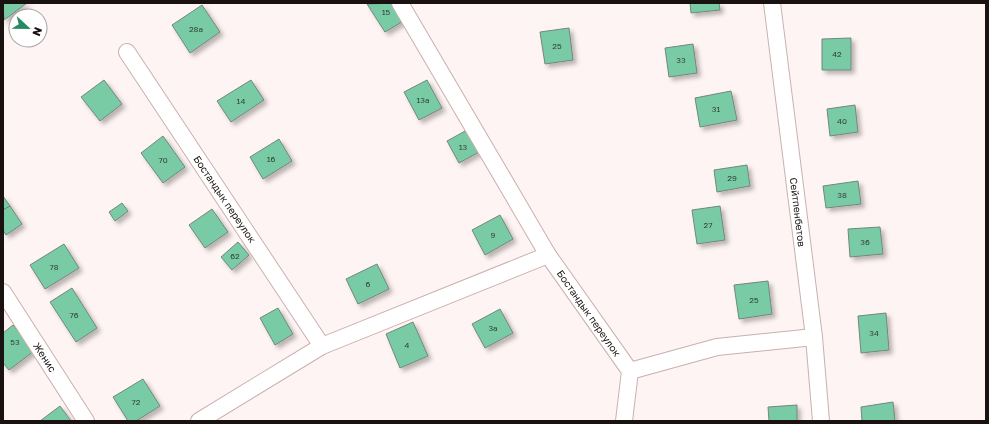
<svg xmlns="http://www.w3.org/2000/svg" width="989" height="424" viewBox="0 0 989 424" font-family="'Golos Text',sans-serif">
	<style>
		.building { fill: #79cba5; stroke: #73867c; filter: url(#shadow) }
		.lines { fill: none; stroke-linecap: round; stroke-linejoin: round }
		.street-casing { stroke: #c8b1ae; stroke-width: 18 }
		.street { stroke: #fff; stroke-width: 16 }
		.labels { text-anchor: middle; stroke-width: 3; stroke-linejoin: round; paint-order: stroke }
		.number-label { font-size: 8px; fill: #324036 }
		.street-label { font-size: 10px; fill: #1a1211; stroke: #fff }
	</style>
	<defs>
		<filter id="shadow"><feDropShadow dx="3.5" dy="3.5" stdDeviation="2" flood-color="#0004"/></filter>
	</defs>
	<rect width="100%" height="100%" fill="#fef4f3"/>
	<g class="building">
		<polygon points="3,3 27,3 4,20"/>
		<polygon points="395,3 405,20 385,32 367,4"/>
		<polygon points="690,3 719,3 720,10 691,13"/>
		<polygon points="202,5 220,32 190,53 172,25"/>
		<polygon points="569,28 573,60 545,64 540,32"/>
		<polygon points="851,38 851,70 822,70 822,39"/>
		<polygon points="693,44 697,73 669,77 665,48"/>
		<polygon points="104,80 122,104 100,121 81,97"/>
		<polygon points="251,80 264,100 231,122 217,101"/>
		<polygon points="427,80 442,108 419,120 404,92"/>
		<polygon points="731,91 737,120 700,127 695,98"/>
		<polygon points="855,105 858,132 830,136 827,109"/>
		<polygon points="467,130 479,152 459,163 447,141"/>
		<polygon points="163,136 185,167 163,183 141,153"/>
		<polygon points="279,139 292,161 263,179 250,157"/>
		<polygon points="747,165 750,186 717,192 714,170"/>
		<polygon points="858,181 861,204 826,208 823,186"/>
		<polygon points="3,196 10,206 3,210"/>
		<polygon points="122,203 128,211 115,221 109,212"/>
		<polygon points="10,206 22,224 6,235 3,230 3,210"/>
		<polygon points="720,206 725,240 697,244 692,210"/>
		<polygon points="212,209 228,232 205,248 189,225"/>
		<polygon points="500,215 513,239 485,255 472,230"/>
		<polygon points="880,227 883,254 850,257 848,229"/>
		<polygon points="238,242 249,255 232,270 221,257"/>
		<polygon points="64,244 79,268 45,289 30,265"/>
		<polygon points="377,264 389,289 358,304 346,279"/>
		<polygon points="768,281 772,314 739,319 734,285"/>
		<polygon points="72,288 97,328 76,342 50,302"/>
		<polygon points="278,308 293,334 275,345 260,318"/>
		<polygon points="500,309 513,333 485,348 472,324"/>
		<polygon points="886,313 889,350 861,353 858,316"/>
		<polygon points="413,322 428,356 400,368 386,334"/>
		<polygon points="13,325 34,351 9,370 3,363 3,333"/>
		<polygon points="143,379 160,406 136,421 128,421 113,397"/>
		<polygon points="893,402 895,421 862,421 861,407"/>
		<polygon points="797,405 797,421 769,421 768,407"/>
		<polygon points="60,406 71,421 40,421"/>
	</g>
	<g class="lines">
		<defs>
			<g id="street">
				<polyline points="400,3 548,255 630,371"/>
				<polyline points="772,3 814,337 821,421"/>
				<polyline points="127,52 322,346"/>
				<polyline points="3,292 86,421"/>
				<polyline points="199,421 322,346 548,255"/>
				<polyline points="624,421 630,371 717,347 814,337"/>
			</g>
		</defs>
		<use href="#street" class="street-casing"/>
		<use href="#street" class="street"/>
	</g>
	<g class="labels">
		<g class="number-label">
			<text x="386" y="15">15</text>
			<text x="196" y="32">28а</text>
			<text x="557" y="49">25</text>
			<text x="837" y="57">42</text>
			<text x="681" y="63">33</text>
			<text x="423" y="103">13а</text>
			<text x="241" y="104">14</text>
			<text x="716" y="112">31</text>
			<text x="842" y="124">40</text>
			<text x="463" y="150">13</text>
			<text x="271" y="162">16</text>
			<text x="163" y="163">70</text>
			<text x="732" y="181">29</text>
			<text x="842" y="198">38</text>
			<text x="708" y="228">27</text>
			<text x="493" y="238">9</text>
			<text x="865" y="245">36</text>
			<text x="235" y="259">62</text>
			<text x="54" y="270">78</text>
			<text x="368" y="287">6</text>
			<text x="754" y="303">25</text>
			<text x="74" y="318">76</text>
			<text x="493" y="331">3а</text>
			<text x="874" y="336">34</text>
			<text x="15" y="345">53</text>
			<text x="407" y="348">4</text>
			<text x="136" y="405">72</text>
		</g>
		<g class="street-label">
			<text transform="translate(225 199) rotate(56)" y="4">Бостандык переулок</text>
			<text transform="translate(798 212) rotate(83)" y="4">Сейтпенбетов</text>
			<text transform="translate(589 313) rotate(55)" y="4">Бостандык переулок</text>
			<text transform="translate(45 357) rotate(57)" y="4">Женис</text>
		</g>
	</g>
	<rect width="989" height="424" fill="none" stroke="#1a1211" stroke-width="8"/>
	<g transform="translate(28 28) rotate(112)"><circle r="19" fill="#ffffff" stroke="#a3a0a0"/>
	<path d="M0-3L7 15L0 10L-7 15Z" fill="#278963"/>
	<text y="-6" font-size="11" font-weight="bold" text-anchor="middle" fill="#1a1211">N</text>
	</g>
</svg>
